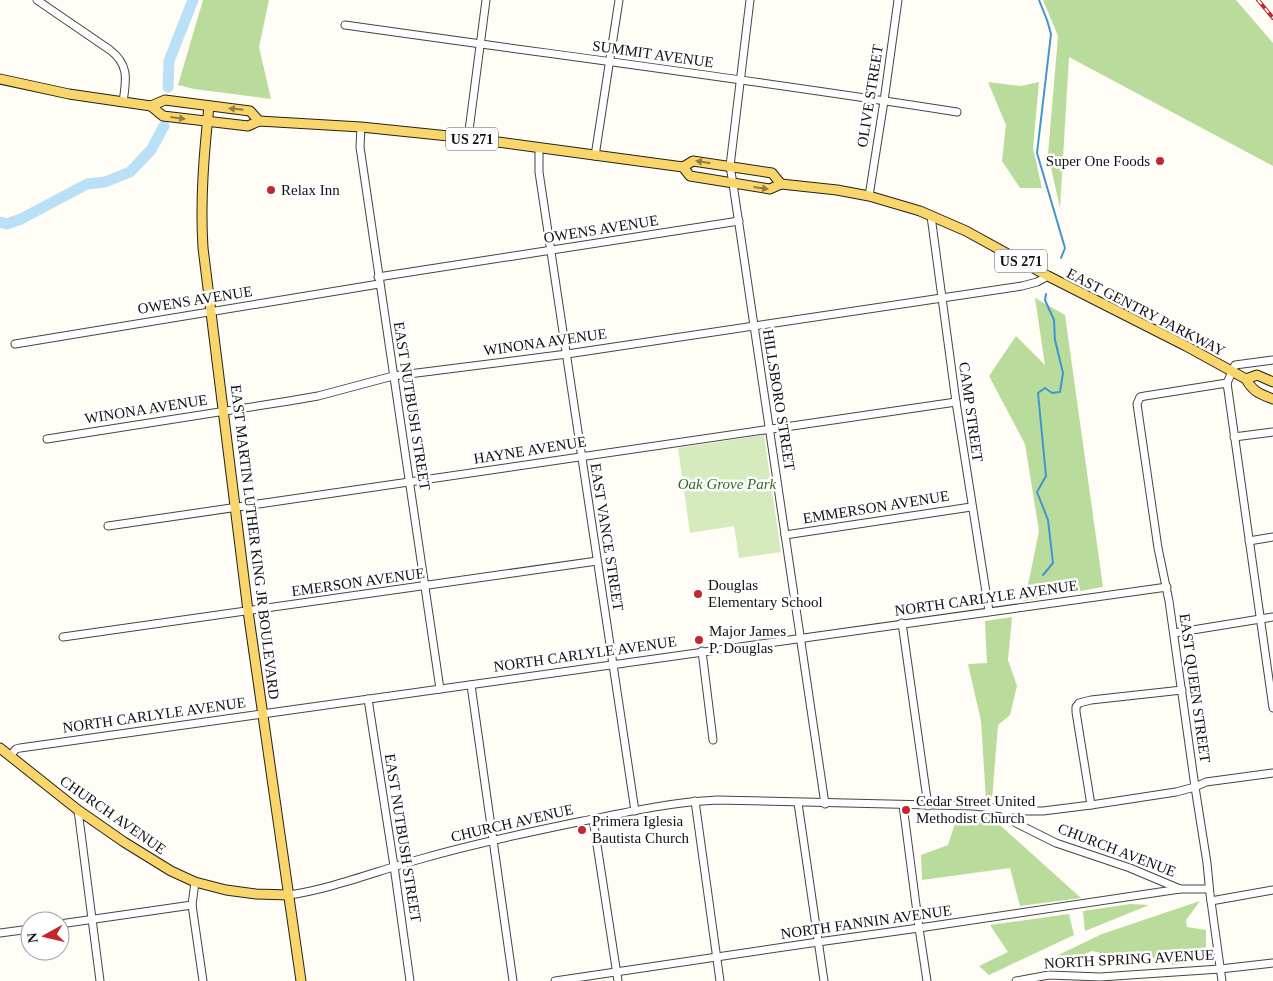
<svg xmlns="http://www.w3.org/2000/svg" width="1273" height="981" viewBox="0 0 1273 981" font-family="'Times New Roman',serif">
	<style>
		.green { fill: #d5ebbd }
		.forest { fill: #b9dc9c }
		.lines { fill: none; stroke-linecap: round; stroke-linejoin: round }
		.stream { stroke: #3f96cf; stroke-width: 2 }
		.river { stroke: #b9e0f7; stroke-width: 11 }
		.minor-casing { stroke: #444; stroke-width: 9 }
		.major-casing { stroke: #222; stroke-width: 11 }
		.minor { stroke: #fff; stroke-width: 7 }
		.major { stroke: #f9d66b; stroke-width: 9 }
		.rail-casing { stroke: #c4262e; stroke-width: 4 }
		.rail { stroke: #fff; stroke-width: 2; stroke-dasharray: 5.5; stroke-linecap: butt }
		.oneway { fill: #917d42 }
		.poi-dot { fill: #c4262e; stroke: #fff; stroke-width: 2 }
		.labels { text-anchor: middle; stroke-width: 5; stroke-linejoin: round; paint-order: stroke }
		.shield { fill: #fff; stroke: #585858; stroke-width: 1 }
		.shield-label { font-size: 14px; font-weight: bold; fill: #111 }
		.street-label { font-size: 15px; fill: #111; stroke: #fff }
		.poi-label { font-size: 15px; fill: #111; stroke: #fff; text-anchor: start }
		.park-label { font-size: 15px; font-style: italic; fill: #2f6b1f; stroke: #fff }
	</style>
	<rect width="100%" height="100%" fill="#fffdf5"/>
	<polygon class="green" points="764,435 781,552 739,558 734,526 690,533 678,448"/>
	<g class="forest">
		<polygon points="203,0 269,0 259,47 271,99 194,89 178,85"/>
		<polygon points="1043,0 1236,0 1273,43 1273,166 1069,57 1060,208 1048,154 1058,36"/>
		<polygon points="988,82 1021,86 1039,82 1033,148 1042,188 1020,188 1002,161 1006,125"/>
		<polygon points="1035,298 1065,315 1103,587 1023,601 1029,580 1039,531 1025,444 989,376 1016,336 1045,365"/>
		<polygon points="1012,617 1008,660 1017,686 1010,715 998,725 992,800 986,800 981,721 968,664 987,663 985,621"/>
		<polygon points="958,814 981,816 992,818 1081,898 1020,906 1010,868 922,880 921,855 948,845"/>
		<polygon points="1200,901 1186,920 1187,927 1206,930 1206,951 1198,958 1184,964 1149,965 1092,951 1065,962 1056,956 1102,934"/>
		<polygon points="1130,904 1149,905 1085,931 1083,911"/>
		<polygon points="1069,914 1074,935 989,975 979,966 1008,952 990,925"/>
	</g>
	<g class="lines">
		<g class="stream">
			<polyline points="1039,0 1047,20 1051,34 1037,153 1065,248 1061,258"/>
			<polyline points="1043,575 1053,563 1048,520 1037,492 1046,476 1038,393 1045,388 1052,393 1060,392 1063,373 1055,340 1054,320 1045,300 1046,294"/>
		</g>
		<g class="river">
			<polyline points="168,87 169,61 193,0"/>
			<polyline points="0,222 7,224 21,219 87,184 105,182 130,172 151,150 164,126"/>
		</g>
		<defs>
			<g id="minor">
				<path d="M37,0L110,50C130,65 126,81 123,102"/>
				<polyline points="750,0 730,166 733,184 825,804"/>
				<path d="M345,25C549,54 754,80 957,112"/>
				<polyline points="361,127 360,147 440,689"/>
				<polyline points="468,138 486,0"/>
				<path d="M539,148V172C571,384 604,597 635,811"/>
				<polyline points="595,156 619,0"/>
				<polyline points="869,196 884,101 898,0"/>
				<polyline points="931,216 956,402 989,611"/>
				<polyline points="378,277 739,221"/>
				<polyline points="15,344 379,284"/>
				<polyline points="1273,360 1235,365 1227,383 1273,708"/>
				<polyline points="1234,437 1273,432"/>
				<polyline points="47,439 289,401 318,396 393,376 567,354 1022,286 1037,282 1048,276"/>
				<polyline points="108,526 956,402"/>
				<polyline points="785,535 971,507"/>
				<polyline points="1249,541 1273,537"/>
				<polyline points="902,623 928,806"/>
				<polyline points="1174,633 1273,617"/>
				<polyline points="63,637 597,561"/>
				<polyline points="702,651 713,740"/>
				<polyline points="471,685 513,981"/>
				<polyline points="368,699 394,866 410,981"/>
				<path d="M10,756L16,749L20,748C402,695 784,638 1167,587"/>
				<polyline points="695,801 720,981"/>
				<polyline points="798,803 824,981"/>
				<polyline points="903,805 919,928 927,981"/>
				<polyline points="1091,805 1076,712 1076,707 1079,703 1091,700 1182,690"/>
				<polyline points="1003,809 1016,823 1056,843 1130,868 1180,889 1209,889"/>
				<polyline points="78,810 100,981"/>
				<polyline points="593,819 618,981"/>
				<polyline points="195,882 192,905 203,981"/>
				<path d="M289,895C335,888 379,870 424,858C476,843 529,832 583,821C627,812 672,802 717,800L973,806L1025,811H1043L1091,805L1176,792L1195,787L1206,782L1273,773"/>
				<polyline points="1211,901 1273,890"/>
				<polyline points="60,924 192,905"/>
				<polyline points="0,933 30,929"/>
				<polyline points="555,981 818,942 919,928 1180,889"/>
				<polyline points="1016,981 1049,975 1100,977 1220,969 1273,963"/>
				<polyline points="1222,981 1210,894 1207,863 1195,787 1169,601 1158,548 1137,404 1140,397 1145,396 1227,383"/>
			</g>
			<g id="major">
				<polyline points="0,79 69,94 151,106 165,100 250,111 259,121"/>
				<polyline points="151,106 163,116 248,126 259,121 361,127 468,138 683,167 693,161 772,173 781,184"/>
				<path d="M209,106C204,154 200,200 203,248L248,611L301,981"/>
				<path d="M683,167L690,176L770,189L781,184L837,190L869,196L920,211L966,231L1048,276L1186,346L1246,379C1253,392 1260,394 1273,399"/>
				<polyline points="1246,379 1257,375 1273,382"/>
				<polyline points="0,748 78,810 124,842 171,871 195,882 226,890 256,894 289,895"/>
			</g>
		</defs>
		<use href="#minor" class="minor-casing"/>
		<use href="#major" class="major-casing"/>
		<use href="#minor" class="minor"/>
		<use href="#major" class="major"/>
		<defs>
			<polyline id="rail" points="1258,0 1273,18"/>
		</defs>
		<use href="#rail" class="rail-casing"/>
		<use href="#rail" class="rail"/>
	</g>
	<defs><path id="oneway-solid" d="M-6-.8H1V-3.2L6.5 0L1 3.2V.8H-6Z" transform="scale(1.25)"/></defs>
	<g class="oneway">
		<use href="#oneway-solid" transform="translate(236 109) rotate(-174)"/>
		<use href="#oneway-solid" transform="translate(178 118) rotate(7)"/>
		<use href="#oneway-solid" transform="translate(703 162) rotate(-171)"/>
		<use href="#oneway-solid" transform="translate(761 188) rotate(8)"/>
	</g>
	<g class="poi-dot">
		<circle cx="1160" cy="161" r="5"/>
		<circle cx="271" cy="190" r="5"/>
		<circle cx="698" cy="594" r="5"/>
		<circle cx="699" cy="640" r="5"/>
		<circle cx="906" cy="810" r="5"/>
		<circle cx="582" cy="830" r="5"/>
	</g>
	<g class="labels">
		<g class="shield">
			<rect x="446" y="127.5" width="52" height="23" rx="4"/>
			<rect x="995" y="249.5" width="52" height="23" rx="4"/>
		</g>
		<g class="shield-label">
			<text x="472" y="144">US 271</text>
			<text x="1021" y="266">US 271</text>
		</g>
		<g class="street-label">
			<text transform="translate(653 54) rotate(8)" y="5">SUMMIT AVENUE</text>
			<text transform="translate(870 96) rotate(-81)" y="5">OLIVE STREET</text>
			<text transform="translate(601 229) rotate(-9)" y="5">OWENS AVENUE</text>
			<text transform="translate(195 300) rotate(-9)" y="5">OWENS AVENUE</text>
			<text transform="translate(1146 312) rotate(27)" y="5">EAST GENTRY PARKWAY</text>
			<text transform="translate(545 342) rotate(-8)" y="5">WINONA AVENUE</text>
			<text transform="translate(779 400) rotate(81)" y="5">HILLSBORO STREET</text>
			<text transform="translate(412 406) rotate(81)" y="5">EAST NUTBUSH STREET</text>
			<text transform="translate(146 409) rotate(-9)" y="5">WINONA AVENUE</text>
			<text transform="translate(971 412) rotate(82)" y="5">CAMP STREET</text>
			<text transform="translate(530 450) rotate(-9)" y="5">HAYNE AVENUE</text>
			<text transform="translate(876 507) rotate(-9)" y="5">EMMERSON AVENUE</text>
			<text transform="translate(607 537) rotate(81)" y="5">EAST VANCE STREET</text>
			<text transform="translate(255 542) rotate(83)" y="5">EAST MARTIN LUTHER KING JR BOULEVARD</text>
			<text transform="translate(358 582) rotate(-8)" y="5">EMERSON AVENUE</text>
			<text transform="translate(986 598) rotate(-8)" y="5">NORTH CARLYLE AVENUE</text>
			<text transform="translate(585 654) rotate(-8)" y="5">NORTH CARLYLE AVENUE</text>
			<text transform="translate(1195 688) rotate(82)" y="5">EAST QUEEN STREET</text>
			<text transform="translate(154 715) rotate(-8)" y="5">NORTH CARLYLE AVENUE</text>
			<text transform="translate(113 815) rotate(35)" y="5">CHURCH AVENUE</text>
			<text transform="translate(512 823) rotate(-13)" y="5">CHURCH AVENUE</text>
			<text transform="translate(403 838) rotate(81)" y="5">EAST NUTBUSH STREET</text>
			<text transform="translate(1117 850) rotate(21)" y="5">CHURCH AVENUE</text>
			<text transform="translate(866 922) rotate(-8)" y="5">NORTH FANNIN AVENUE</text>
			<text transform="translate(1129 959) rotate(-3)" y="5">NORTH SPRING AVENUE</text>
		</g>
		<g class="poi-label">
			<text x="1150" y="166" text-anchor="end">Super One Foods</text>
			<text x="281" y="195">Relax Inn</text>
			<text x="708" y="590">Douglas<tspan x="708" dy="17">Elementary School</tspan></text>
			<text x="709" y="636">Major James<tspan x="709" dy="17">P. Douglas</tspan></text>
			<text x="916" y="806">Cedar Street United<tspan x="916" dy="17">Methodist Church</tspan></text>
			<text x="592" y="826">Primera Iglesia<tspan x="592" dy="17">Bautista Church</tspan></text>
		</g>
		<g class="park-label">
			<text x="727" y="489">Oak Grove Park</text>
		</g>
	</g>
	<g transform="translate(45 936) rotate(262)"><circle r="24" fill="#ffffff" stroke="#a0a0a0"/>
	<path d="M0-4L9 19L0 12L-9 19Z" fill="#c4262e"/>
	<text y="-8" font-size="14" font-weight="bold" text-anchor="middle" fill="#111111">N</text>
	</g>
</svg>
